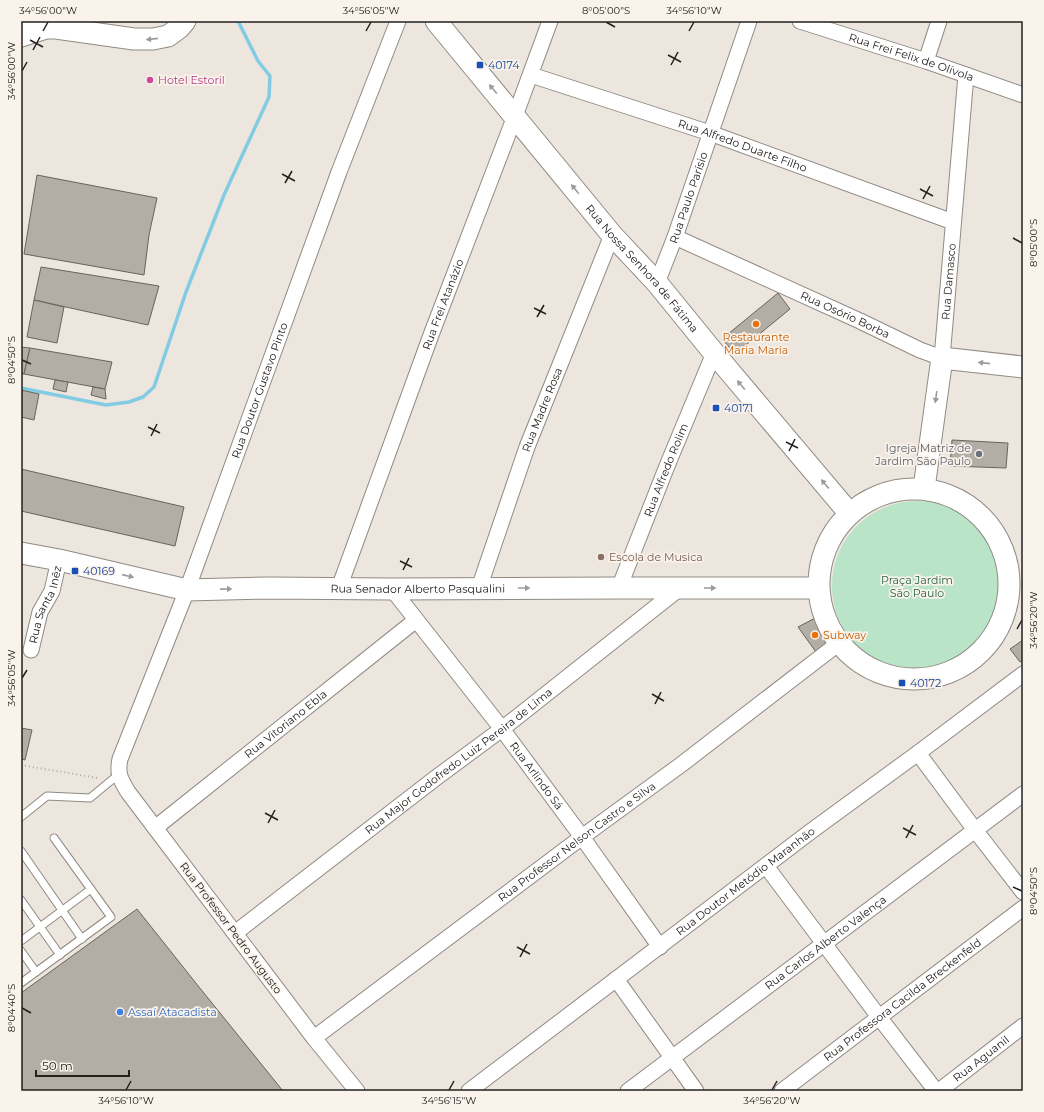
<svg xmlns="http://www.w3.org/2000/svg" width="1044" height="1112" viewBox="0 0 1044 1112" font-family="Montserrat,sans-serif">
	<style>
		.green { fill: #b9e4c8 }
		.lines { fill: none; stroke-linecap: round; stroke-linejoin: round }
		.stream { stroke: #82cce3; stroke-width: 3.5 }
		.building { fill: #b2ada5; stroke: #68635c }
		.lane-casing { stroke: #908a83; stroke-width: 9 }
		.street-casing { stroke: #908a83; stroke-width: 17 }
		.secondary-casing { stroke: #908a83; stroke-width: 23 }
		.primary-casing { stroke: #908a83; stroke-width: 24 }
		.path { stroke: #b0aaa5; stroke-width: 2; stroke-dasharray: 1 3; stroke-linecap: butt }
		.lane { stroke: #fff; stroke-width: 7 }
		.street { stroke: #fff; stroke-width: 15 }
		.secondary { stroke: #fff; stroke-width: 21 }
		.primary { stroke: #fff; stroke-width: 22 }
		.oneway { fill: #9c9b9a }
		.ticks { fill: none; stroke: #23201e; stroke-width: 1.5 }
		.transit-dot { fill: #1a4fb4; stroke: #faf3ec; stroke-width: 1.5 }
		.hotel-dot { fill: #d1479c; stroke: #faf3ec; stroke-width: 1.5 }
		.food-dot { fill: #e8710a; stroke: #faf3ec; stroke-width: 1.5 }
		.worship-dot { fill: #6b7280; stroke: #faf3ec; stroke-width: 1.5 }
		.education-dot { fill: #8d6e63; stroke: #faf3ec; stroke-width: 1.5 }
		.shop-dot { fill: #3f7fe0; stroke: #faf3ec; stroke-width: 1.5 }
		.labels { text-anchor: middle; stroke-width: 3.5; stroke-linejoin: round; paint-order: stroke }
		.street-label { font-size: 11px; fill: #23201e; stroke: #faf3ec }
		.transit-label { font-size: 11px; fill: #164399; stroke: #faf3ec; text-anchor: start }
		.hotel-label { font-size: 11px; fill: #b23c85; stroke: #faf3ec; text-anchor: start }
		.food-label { font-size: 11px; fill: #c56008; stroke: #faf3ec }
		.worship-label { font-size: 11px; fill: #5b616d; stroke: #faf3ec; text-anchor: end }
		.education-label { font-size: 11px; fill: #785e54; stroke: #faf3ec; text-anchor: start }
		.park-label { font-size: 11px; fill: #226542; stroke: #faf3ec }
		.shop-label { font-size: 11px; fill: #366cbe; stroke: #faf3ec; text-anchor: start }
		.neatline { fill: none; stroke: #23201e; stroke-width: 1.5 }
		.ticks-label { font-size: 10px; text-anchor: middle; fill: #23201e }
	</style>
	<rect width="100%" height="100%" fill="#ede6df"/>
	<circle class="green" cx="917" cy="586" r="85"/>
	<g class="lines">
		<polyline class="stream" points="21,388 106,405 129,402 143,397 154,387 186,292 224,195 269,97 270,76 258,61 238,21"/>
	</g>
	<g class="building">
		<polygon points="37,175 157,198 149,235 144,275 24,254"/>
		<polygon points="41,267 159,286 148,325 34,300"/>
		<polygon points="778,293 790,309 735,354 722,339"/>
		<polygon points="34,300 64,307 57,343 27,337"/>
		<polygon points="21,347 30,348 24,374 21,374"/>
		<polygon points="30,348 112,362 105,389 24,374"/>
		<polygon points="55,380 68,382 66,392 53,389"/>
		<polygon points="93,387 105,389 106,399 91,395"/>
		<polygon points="21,390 39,394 34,420 21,417"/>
		<polygon points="952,440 1008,443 1006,468 950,466"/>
		<polygon points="21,469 184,507 175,546 21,511"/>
		<polygon points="819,616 830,642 816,652 798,627"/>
		<polygon points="1023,640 1023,660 1020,662 1010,649"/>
		<polygon points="21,728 32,730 25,760 21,759"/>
		<polygon points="137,909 195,982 283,1091 21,1091 21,993"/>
	</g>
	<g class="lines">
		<defs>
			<g id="lane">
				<polyline points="21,817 47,796 90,798 119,774"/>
				<polyline points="21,851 82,939"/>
				<polyline points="21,900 60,955"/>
				<polyline points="21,941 91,889"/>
				<polyline points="21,951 36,972"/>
				<polyline points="21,983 111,917 54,838"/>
			</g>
			<g id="street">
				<path id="s1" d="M800,21L926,61L1023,95"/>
				<polyline points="926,61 939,21"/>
				<path id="s2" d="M531,75L710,133L953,222"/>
				<path id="s3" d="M675,237L860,321L920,350L942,358L966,75"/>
				<path id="s4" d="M657,283L675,237L749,21"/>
				<path id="s5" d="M339,588L431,335L515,116L550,21"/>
				<path id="s6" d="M479,588L527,447L612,235"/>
				<path id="s7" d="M619,588L667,466L714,353"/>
				<path id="s8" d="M392,589L502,729L582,837L660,947"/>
				<path id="s9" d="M31,650L40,612L52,591L59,560"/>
				<polyline points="918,753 975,830 1023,892"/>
				<path id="s10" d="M155,828L416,620"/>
				<polyline points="766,866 879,1017 936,1091"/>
				<path id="s11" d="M235,933L437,777L502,729L680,588"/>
				<polyline points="616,979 696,1091"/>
				<path id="s12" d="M314,1038L582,837L682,764L839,643"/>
				<path id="s13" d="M357,1091L314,1038L128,792C120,779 117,773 120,759L187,590L339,172L398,21"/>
				<path id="s14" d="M469,1091L810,832L918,753L1023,674"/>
				<path id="s15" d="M628,1091L1023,794"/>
				<path id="s16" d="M782,1091L1023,908"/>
				<path id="s17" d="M939,1091L1023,1026"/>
			</g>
			<g id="secondary">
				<path id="s18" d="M436,21L612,235L657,283L714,353L850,514"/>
				<polyline points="21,36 46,28 56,28 134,39 153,39 168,36 179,28 185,21"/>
				<polyline points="924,488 942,358 1023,367"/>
				<circle cx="914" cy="584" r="95"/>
				<path id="s19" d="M21,553L59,560L187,590L267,588L392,589L619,588H818"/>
			</g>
			<polyline id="primary" points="21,33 24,21"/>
		</defs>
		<use href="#lane" class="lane-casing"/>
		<use href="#street" class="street-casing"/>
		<use href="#secondary" class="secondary-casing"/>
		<use href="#primary" class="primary-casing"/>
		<polyline class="path" points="21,765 98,778"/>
		<use href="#lane" class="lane"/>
		<use href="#street" class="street"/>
		<use href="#secondary" class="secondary"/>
		<use href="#primary" class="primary"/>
	</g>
	<defs><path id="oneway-solid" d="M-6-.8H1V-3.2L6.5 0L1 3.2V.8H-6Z"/></defs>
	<g class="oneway">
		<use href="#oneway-solid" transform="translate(152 39) rotate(174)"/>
		<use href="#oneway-solid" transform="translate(493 89) rotate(-130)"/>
		<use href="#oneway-solid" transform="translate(575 189) rotate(-129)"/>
		<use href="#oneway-solid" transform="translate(984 363) rotate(-174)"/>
		<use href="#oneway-solid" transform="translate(741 385) rotate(-130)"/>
		<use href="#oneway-solid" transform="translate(936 397) rotate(98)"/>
		<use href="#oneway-solid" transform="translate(825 484) rotate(-130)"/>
		<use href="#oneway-solid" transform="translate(128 576) rotate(13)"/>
		<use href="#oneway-solid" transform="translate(524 588)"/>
		<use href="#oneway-solid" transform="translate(710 588)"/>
		<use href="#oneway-solid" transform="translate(226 589) rotate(-1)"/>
	</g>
	<path class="ticks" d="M606,22L615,27M43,31L48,22M366,31L371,22M689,31L694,22M30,40L43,47M33,50L40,37M668,55L681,62M671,65L678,52M22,71L27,62M282,174L295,181M285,183L292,171M920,189L933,196M923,199L930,186M1013,238L1022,243M534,308L546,314M537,317L544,305M22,360L31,364M148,427L160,433M151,436L157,424M786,442L798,448M789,451L795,439M400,561L412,567M403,570L409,558M1017,629L1022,620M22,678L27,670M652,694L664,701M655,704L661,692M265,813L278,820M268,823L275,810M903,828L916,835M906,838L913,825M1013,887L1022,891M517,947L530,954M520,957L527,944M22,1008L31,1013M126,1090L131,1081M449,1090L454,1081M772,1090L777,1081"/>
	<g class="transit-dot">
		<rect x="476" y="61" width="8" height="8" rx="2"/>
		<rect x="712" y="404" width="8" height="8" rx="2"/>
		<rect x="71" y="567" width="8" height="8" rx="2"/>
		<rect x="898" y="679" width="8" height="8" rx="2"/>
	</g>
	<circle class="hotel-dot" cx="150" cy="80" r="4"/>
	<g class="food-dot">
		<circle cx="756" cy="324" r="4"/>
		<circle cx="815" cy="635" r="4"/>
	</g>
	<circle class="worship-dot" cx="979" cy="454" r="4"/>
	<circle class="education-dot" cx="601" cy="557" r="4"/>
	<circle class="shop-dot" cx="120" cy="1012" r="4"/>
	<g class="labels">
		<g class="street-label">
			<text dy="4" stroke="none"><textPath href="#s1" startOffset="117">Rua Frei Felix de Olívola</textPath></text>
			<text dy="4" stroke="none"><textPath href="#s2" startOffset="223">Rua Alfredo Duarte Filho</textPath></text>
			<text dy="4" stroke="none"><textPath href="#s4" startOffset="91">Rua Paulo Parísio</textPath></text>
			<text dy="4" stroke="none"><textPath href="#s18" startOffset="322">Rua Nossa Senhora de Fátima</textPath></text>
			<text dy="4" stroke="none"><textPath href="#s3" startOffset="370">Rua Damasco</textPath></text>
			<text dy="4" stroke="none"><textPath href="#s5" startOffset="302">Rua Frei Atanázio</textPath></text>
			<text dy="4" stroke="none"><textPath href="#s3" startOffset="187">Rua Osório Borba</textPath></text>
			<text dy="4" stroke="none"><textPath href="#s13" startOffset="806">Rua Doutor Gustavo Pinto</textPath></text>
			<text dy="4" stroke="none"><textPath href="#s6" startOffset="189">Rua Madre Rosa</textPath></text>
			<text dy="4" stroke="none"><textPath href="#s7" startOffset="127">Rua Alfredo Rolim</textPath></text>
			<text dy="4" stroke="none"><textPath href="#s19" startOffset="401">Rua Senador Alberto Pasqualini</textPath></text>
			<text dy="4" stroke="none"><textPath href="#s9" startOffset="48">Rua Santa Inêz</textPath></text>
			<text dy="4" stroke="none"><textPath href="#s10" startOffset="167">Rua Vitoriano Ebla</textPath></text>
			<text dy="4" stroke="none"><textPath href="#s11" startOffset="282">Rua Major Godofredo Luiz Pereira de Lima</textPath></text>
			<text dy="4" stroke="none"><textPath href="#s8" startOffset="236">Rua Arlindo Sá</textPath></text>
			<text dy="4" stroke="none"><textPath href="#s12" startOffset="328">Rua Professor Nelson Castro e Silva</textPath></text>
			<text dy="4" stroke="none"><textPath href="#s14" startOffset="347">Rua Doutor Metódio Maranhão</textPath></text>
			<text transform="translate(231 928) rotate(53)" y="4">Rua Professor Pedro Augusto</text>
			<text dy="4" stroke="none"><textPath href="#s15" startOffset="247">Rua Carlos Alberto Valença</textPath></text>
			<text dy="4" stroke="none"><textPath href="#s16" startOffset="151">Rua Professora Cacilda Breckenfeld</textPath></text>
			<text dy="4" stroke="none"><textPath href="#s17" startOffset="53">Rua Aguanil</textPath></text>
		</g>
		<g class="transit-label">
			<text x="488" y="69">40174</text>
			<text x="724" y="412">40171</text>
			<text x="83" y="575">40169</text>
			<text x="910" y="687">40172</text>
		</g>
		<g class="hotel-label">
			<text x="158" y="84">Hotel Estoril</text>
		</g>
		<g class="food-label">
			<text x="756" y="341">Restaurante<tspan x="756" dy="13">Maria Maria</tspan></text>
			<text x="823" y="639" text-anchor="start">Subway</text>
		</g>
		<g class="worship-label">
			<text x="971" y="452">Igreja Matriz de<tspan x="971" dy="13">Jardim São Paulo</tspan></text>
		</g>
		<g class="education-label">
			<text x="609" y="561">Escola de Musica</text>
		</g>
		<g class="park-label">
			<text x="917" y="584">Praça Jardim<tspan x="917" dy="13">São Paulo</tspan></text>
		</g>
		<g class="shop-label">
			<text x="128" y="1016">Assaí Atacadista</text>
		</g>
	</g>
	<rect width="1044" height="1112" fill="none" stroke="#faf3ec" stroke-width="44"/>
	<path d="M36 1070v6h93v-6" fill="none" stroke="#23201e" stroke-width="2"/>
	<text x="42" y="1070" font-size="12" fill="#23201e" stroke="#faf3ec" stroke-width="3" paint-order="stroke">50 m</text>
	<rect x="22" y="22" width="1000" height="1068" class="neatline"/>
	<g class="ticks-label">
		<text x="48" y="14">34°56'00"W</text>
		<text x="371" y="14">34°56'05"W</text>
		<text x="606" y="14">8°05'00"S</text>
		<text x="694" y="14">34°56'10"W</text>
		<text transform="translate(11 71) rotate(-90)" y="4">34°56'00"W</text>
		<text transform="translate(1033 243) rotate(-90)" y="4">8°05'00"S</text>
		<text transform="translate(11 360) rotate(-90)" y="4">8°04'50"S</text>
		<text transform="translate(1033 620) rotate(-90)" y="4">34°56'20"W</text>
		<text transform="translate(11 678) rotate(-90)" y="4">34°56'05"W</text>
		<text transform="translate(1033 891) rotate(-90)" y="4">8°04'50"S</text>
		<text transform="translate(11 1008) rotate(-90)" y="4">8°04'40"S</text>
		<text x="126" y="1104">34°56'10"W</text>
		<text x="449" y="1104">34°56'15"W</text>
		<text x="772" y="1104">34°56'20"W</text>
	</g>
</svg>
